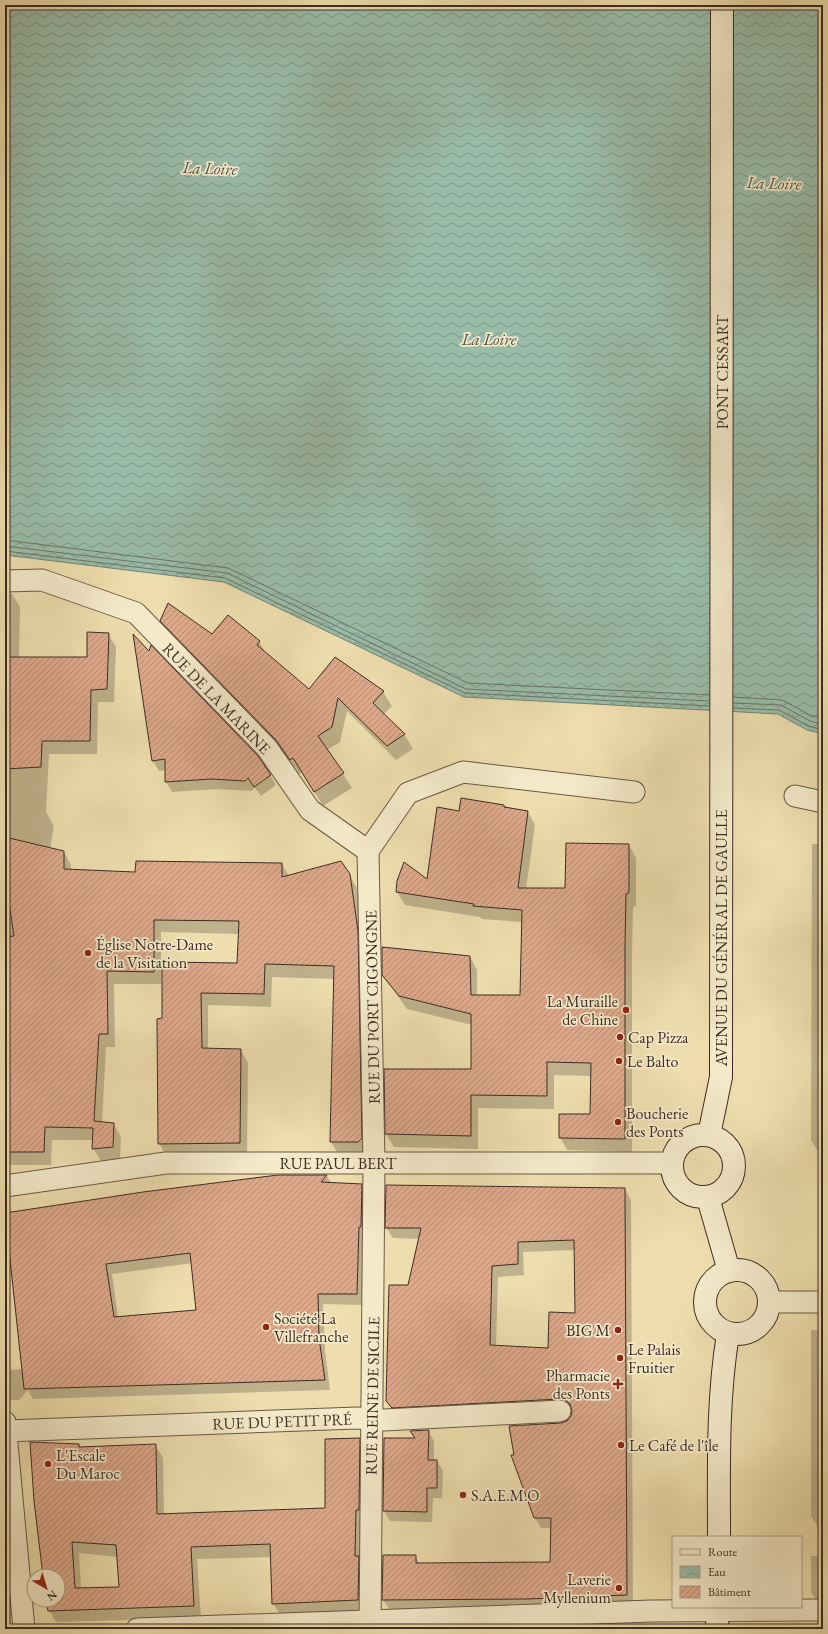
<svg xmlns="http://www.w3.org/2000/svg" width="828" height="1634" viewBox="0 0 828 1634" font-family="'EB Garamond',serif">
	<style>
		.water { fill: url(#water-waves); stroke: #748273 }
		.shadow { fill: #0003; fill-rule: evenodd }
		.lines { fill: none; stroke-linecap: round; stroke-linejoin: round }
		.shore { stroke: #6b7466; stroke-width: 1 }
		.building { fill: url(#building-hatch); stroke: #3d2b23; fill-rule: evenodd }
		.street-casing { stroke: #695846; stroke-width: 23 }
		.secondary-casing { stroke: #3d2b23; stroke-width: 24 }
		.street { stroke: #f4eaca; stroke-width: 21 }
		.secondary { stroke: #f4eaca; stroke-width: 22 }
		.poi-dot { fill: #8f2418; stroke: #f4eaca; stroke-width: 1.5 }
		.labels { text-anchor: middle; stroke-width: 3.5; stroke-linejoin: round; paint-order: stroke }
		.street-label { font-size: 16px; fill: #3d2b23; stroke: #f4eaca }
		.poi-label { font-size: 16px; fill: #3d2b23; stroke: #f4eaca; text-anchor: start }
		.water-label { font-size: 17px; font-style: italic; fill: #544f44; stroke: #f4eaca }
	</style>
	<defs>
		<pattern id="water-waves" width="16" height="10" patternUnits="userSpaceOnUse"><rect width="16" height="10" fill="#99bca9"/><path d="M0 5q4-4 8 0t8 0" fill="none" stroke="#7e9989"/></pattern>
		<pattern id="building-hatch" width="6" height="6" patternUnits="userSpaceOnUse"><rect width="6" height="6" fill="#dda98d"/><path d="M-1 1l2-2M0 6l6-6M5 7l2-2" fill="none" stroke="#b48a73"/></pattern>
	</defs>
	<rect width="100%" height="100%" fill="#eedeae"/>
	<filter id="stains"><feTurbulence type="fractalNoise" baseFrequency=".005" numOctaves="4"/><feColorMatrix values="0 0 0 0 .2 0 0 0 0 .09 0 0 0 0 .02 0 0 0 .5 -.17"/></filter>
	<radialGradient id="worn" r=".72"><stop offset=".6" stop-color="#630" stop-opacity="0"/><stop offset="1" stop-color="#630" stop-opacity=".3"/></radialGradient>
	<polygon class="water" points="5,5 823,5 823,734 807,730 778,714 464,697 224,582 5,555"/>
	<g class="shadow">
		<polygon points="5,594 12,594 20,607 19,658 88,658 108,634 116,647 114,702 98,702 97,754 49,754 46,812 54,826 50,849 64,852 71,865 71,870 136,873 282,864 289,876 349,874 357,888 364,945 366,1155 339,1155 331,1142 335,979 272,977 271,1007 208,1005 208,1049 241,1050 248,1063 247,1156 166,1156 159,1143 163,1019 238,964 239,934 161,932 161,984 114,984 115,1047 106,1047 102,1123 114,1124 121,1137 120,1160 101,1161 93,1148 94,1140 52,1140 51,1165 8,1165 5,1160"/>
		<polygon points="162,621 212,636 259,642 267,655 309,690 335,658 383,692 392,706 384,714 404,734 413,749 396,760 347,711 340,742 327,750 352,788 323,806 302,772 299,774 285,754 170,636"/>
		<polygon points="135,637 270,775 276,785 261,796 255,788 251,791 217,789 172,792 166,782 166,770 159,771 153,761"/>
		<polygon points="504,806 528,812 535,825 526,889 566,889 629,845 636,858 636,906 633,907 632,958 632,1152 567,1150 560,1137 591,1115 591,1076 554,1075 554,1109 478,1108 478,1149 394,1147 386,1134 472,1070 472,1025 407,1009 383,975 470,957 477,970 477,996 521,996 523,922 482,919 480,917 405,905 397,892 428,880 460,812"/>
		<polygon points="812,844 823,844 823,1150 817,1150 811,1140"/>
		<path d="M278,1176H327L331,1183L361,1185L367,1195L363,1305L323,1304L325,1350L330,1390L33,1399L28,1390L19,1400H5V1370L23,1369L5,1214L143,1193ZM192,1263L197,1311L118,1317L112,1274Z"/>
		<path d="M625,1189L631,1200L633,1606L390,1610L383,1600L415,1556L420,1564L551,1563L552,1528H541L535,1518L561,1424L567,1422L572,1417L573,1411L566,1410L394,1412L387,1400L420,1239L393,1238L386,1227ZM575,1250L576,1314L549,1349L496,1346L498,1277L524,1275L523,1252Z"/>
		<polygon points="811,1330 823,1330 823,1535 811,1516"/>
		<polygon points="428,1431 434,1441 434,1461 437,1461 443,1471 442,1498 433,1498 432,1522 390,1521 384,1511 415,1439"/>
		<path d="M359,1439L366,1452L365,1612L280,1615L273,1603L271,1557L197,1559L201,1618L56,1622L49,1610L47,1600H58V1576H44L78,1445L80,1448L155,1445L163,1458L164,1515L326,1509ZM79,1553L118,1557L120,1588L81,1589Z"/>
		<polygon points="811,1556 823,1556 823,1611 811,1592"/>
	</g>
	<g class="lines">
		<g class="shore">
			<polyline points="5,540 228,568 468,683 709,695"/>
			<polyline points="5,546 227,573 466,689 709,701"/>
			<polyline points="5,551 225,578 465,693 709,706"/>
			<polyline points="733,697 782,700 812,716 823,718"/>
			<polyline points="733,703 781,705 810,721 823,725"/>
			<polyline points="733,708 779,710 808,726 823,730"/>
		</g>
	</g>
	<g class="building">
		<polygon points="168,603 212,634 228,615 260,641 257,645 309,689 335,657 384,691 373,703 405,734 387,746 338,698 332,727 318,736 344,773 314,792 293,758 290,760 276,740 160,621"/>
		<polygon points="87,632 109,633 107,689 91,690 90,741 42,741 41,767 5,769 5,657 87,657"/>
		<polygon points="133,634 149,651 151,645 258,756 271,775 254,787 248,778 245,781 211,779 165,782 165,759 152,761"/>
		<polygon points="461,798 504,805 504,807 528,811 518,888 565,888 566,843 629,844 629,893 626,894 625,944 625,1139 559,1138 559,1114 590,1114 591,1063 547,1062 547,1096 471,1095 471,1136 385,1134 384,1069 471,1069 471,1014 399,996 382,975 382,947 470,956 471,995 520,995 522,910 473,906 474,904 396,892 397,881 404,862 427,879 437,807 459,811"/>
		<polygon points="5,837 64,851 64,869 135,872 136,861 282,863 282,877 341,861 350,874 358,931 362,1138 358,1142 330,1142 334,966 265,964 264,994 201,993 202,1048 241,1049 240,1143 158,1144 157,1019 162,1018 162,962 237,963 239,921 154,920 154,972 107,971 108,1034 99,1034 94,1121 114,1123 113,1147 92,1149 93,1128 45,1127 44,1152 5,1152 5,937 14,936 7,890 5,890"/>
		<path d="M278,1175H327L321,1182L362,1184L361,1227H359L357,1294H318L319,1338L325,1380L24,1389L5,1213L143,1192ZM190,1253L196,1310L114,1317L106,1264Z"/>
		<path d="M386,1185L625,1188L627,1595L527,1599L382,1600L383,1555H416V1563L550,1562L551,1518H534L511,1455H514L509,1426L561,1423L567,1421L571,1416L572,1411L570,1404L565,1400L559,1399L392,1408L386,1401L389,1285H408L421,1228H385ZM574,1240L575,1313L549,1312L548,1348L490,1345L492,1266L518,1264V1242Z"/>
		<polygon points="429,1430 428,1460 437,1460 437,1488 427,1488 427,1512 383,1511 384,1438 415,1438 410,1431"/>
		<path d="M360,1438L359,1510H356L355,1556H359L358,1600L272,1604L270,1544L191,1547L194,1606L48,1611L46,1600H58V1576H43L34,1501L30,1442L79,1444V1447L156,1444L157,1514L325,1508V1439ZM72,1542L116,1545L119,1587L75,1588Z"/>
	</g>
	<g class="lines">
		<defs>
			<g id="street">
				<polyline points="5,581 42,580 136,613 267,748 310,810 368,851"/>
				<polyline points="795,796 823,802"/>
				<polyline points="368,851 374,1163 370,1629"/>
				<polyline points="368,851 408,793 463,772 634,792"/>
				<polyline points="5,1186 166,1163 672,1163"/>
				<polyline points="769,1302 823,1302"/>
				<polyline points="5,1422 24,1629"/>
				<polyline points="5,1431 357,1418 384,1420 560,1411"/>
				<polyline points="137,1629 652,1611 823,1610"/>
			</g>
			<g id="secondary">
				<circle cx="703" cy="1166" r="31"/>
				<polyline points="709,1135 721,1077 722,5"/>
				<polyline points="708,1198 729,1271"/>
				<circle cx="737" cy="1302" r="32"/>
				<path d="M719,1537C719,1469 717,1401 728,1334"/>
				<polyline points="717,1629 718,1607"/>
			</g>
		</defs>
		<use href="#street" class="street-casing"/>
		<use href="#secondary" class="secondary-casing"/>
		<use href="#street" class="street"/>
		<use href="#secondary" class="secondary"/>
	</g>
	<g class="poi-dot">
		<circle cx="88" cy="953" r="4"/>
		<circle cx="626" cy="1010" r="4"/>
		<circle cx="620" cy="1037" r="4"/>
		<circle cx="619" cy="1061" r="4"/>
		<circle cx="618" cy="1122" r="4"/>
		<circle cx="266" cy="1327" r="4"/>
		<circle cx="618" cy="1330" r="4"/>
		<circle cx="620" cy="1358" r="4"/>
		<path d="M616 1378h4v4h4v4h-4v4h-4v-4h-4v-4h4z"/>
		<circle cx="621" cy="1445" r="4"/>
		<circle cx="48" cy="1464" r="4"/>
		<circle cx="463" cy="1495" r="4"/>
		<circle cx="619" cy="1588" r="4"/>
	</g>
	<g class="labels">
		<g class="street-label">
			<text transform="translate(722 372) rotate(-90)" y="6">PONT CESSART</text>
			<text transform="translate(217 698) rotate(46)" y="6">RUE DE LA MARINE</text>
			<text transform="translate(721 938) rotate(-90)" y="6">AVENUE DU GÉNÉRAL DE GAULLE</text>
			<text transform="translate(372 1007) rotate(-91)" y="6">RUE DU PORT CIGONGNE</text>
			<text x="338" y="1169">RUE PAUL BERT</text>
			<text transform="translate(372 1396) rotate(-89)" y="6">RUE REINE DE SICILE</text>
			<text transform="translate(282 1421) rotate(-2)" y="6">RUE DU PETIT PRÉ</text>
		</g>
		<g class="poi-label">
			<text x="96" y="950">Église Notre-Dame<tspan x="96" dy="18">de la Visitation</tspan></text>
			<text x="618" y="1007" text-anchor="end">La Muraille<tspan x="618" dy="18">de Chine</tspan></text>
			<text x="628" y="1043">Cap Pizza</text>
			<text x="627" y="1067">Le Balto</text>
			<text x="626" y="1119">Boucherie<tspan x="626" dy="18">des Ponts</tspan></text>
			<text x="274" y="1324">Société La<tspan x="274" dy="18">Villefranche</tspan></text>
			<text x="610" y="1336" text-anchor="end">BIG M</text>
			<text x="628" y="1355">Le Palais<tspan x="628" dy="18">Fruitier</tspan></text>
			<text x="610" y="1381" text-anchor="end">Pharmacie<tspan x="610" dy="18">des Ponts</tspan></text>
			<text x="629" y="1451">Le Café de l'île</text>
			<text x="56" y="1461">L'Escale<tspan x="56" dy="18">Du Maroc</tspan></text>
			<text x="471" y="1501">S.A.E.M.O</text>
			<text x="611" y="1585" text-anchor="end">Laverie<tspan x="611" dy="18">Myllenium</tspan></text>
		</g>
		<g class="water-label">
			<text transform="translate(210 168) rotate(2)" y="6">La Loire</text>
			<text transform="translate(774 183) rotate(2)" y="6">La Loire</text>
			<text x="489" y="345">La Loire</text>
		</g>
	</g>
	<rect width="828" height="1634" fill="none" stroke="#eedeae" stroke-width="20"/>
	<rect x="6" y="6" width="816" height="1622" fill="none" stroke="#3d2b23" stroke-width="2"/>
	<rect x="10" y="10" width="808" height="1614" fill="none" stroke="#3d2b23"/>
	<rect x="672" y="1536" width="130" height="72" fill="#f4eaca" stroke="#ab9e87"/>
	<rect x="680" y="1549" width="20" height="6" fill="#f4eaca" stroke="#ab9e87"/>
	<text x="708" y="1556" font-size="12" fill="#3d2b23">Route</text>
	<rect x="680" y="1566" width="20" height="12" fill="url(#water-waves)" stroke="#ab9e87"/>
	<text x="708" y="1576" font-size="12" fill="#3d2b23">Eau</text>
	<rect x="680" y="1586" width="20" height="12" fill="url(#building-hatch)" stroke="#ab9e87"/>
	<text x="708" y="1596" font-size="12" fill="#3d2b23">Bâtiment</text>
	<g transform="translate(46 1588) rotate(142)"><circle r="19" fill="#f4eaca" stroke="#ab9e87"/>
	<path d="M0-3L7 15L0 10L-7 15Z" fill="#8f2418"/>
	<text y="-6" font-size="11" font-weight="bold" text-anchor="middle" fill="#3d2b23">N</text>
	</g>
	<rect width="100%" height="100%" filter="url(#stains)"/>
	<rect width="100%" height="100%" fill="url(#worn)"/>
</svg>
